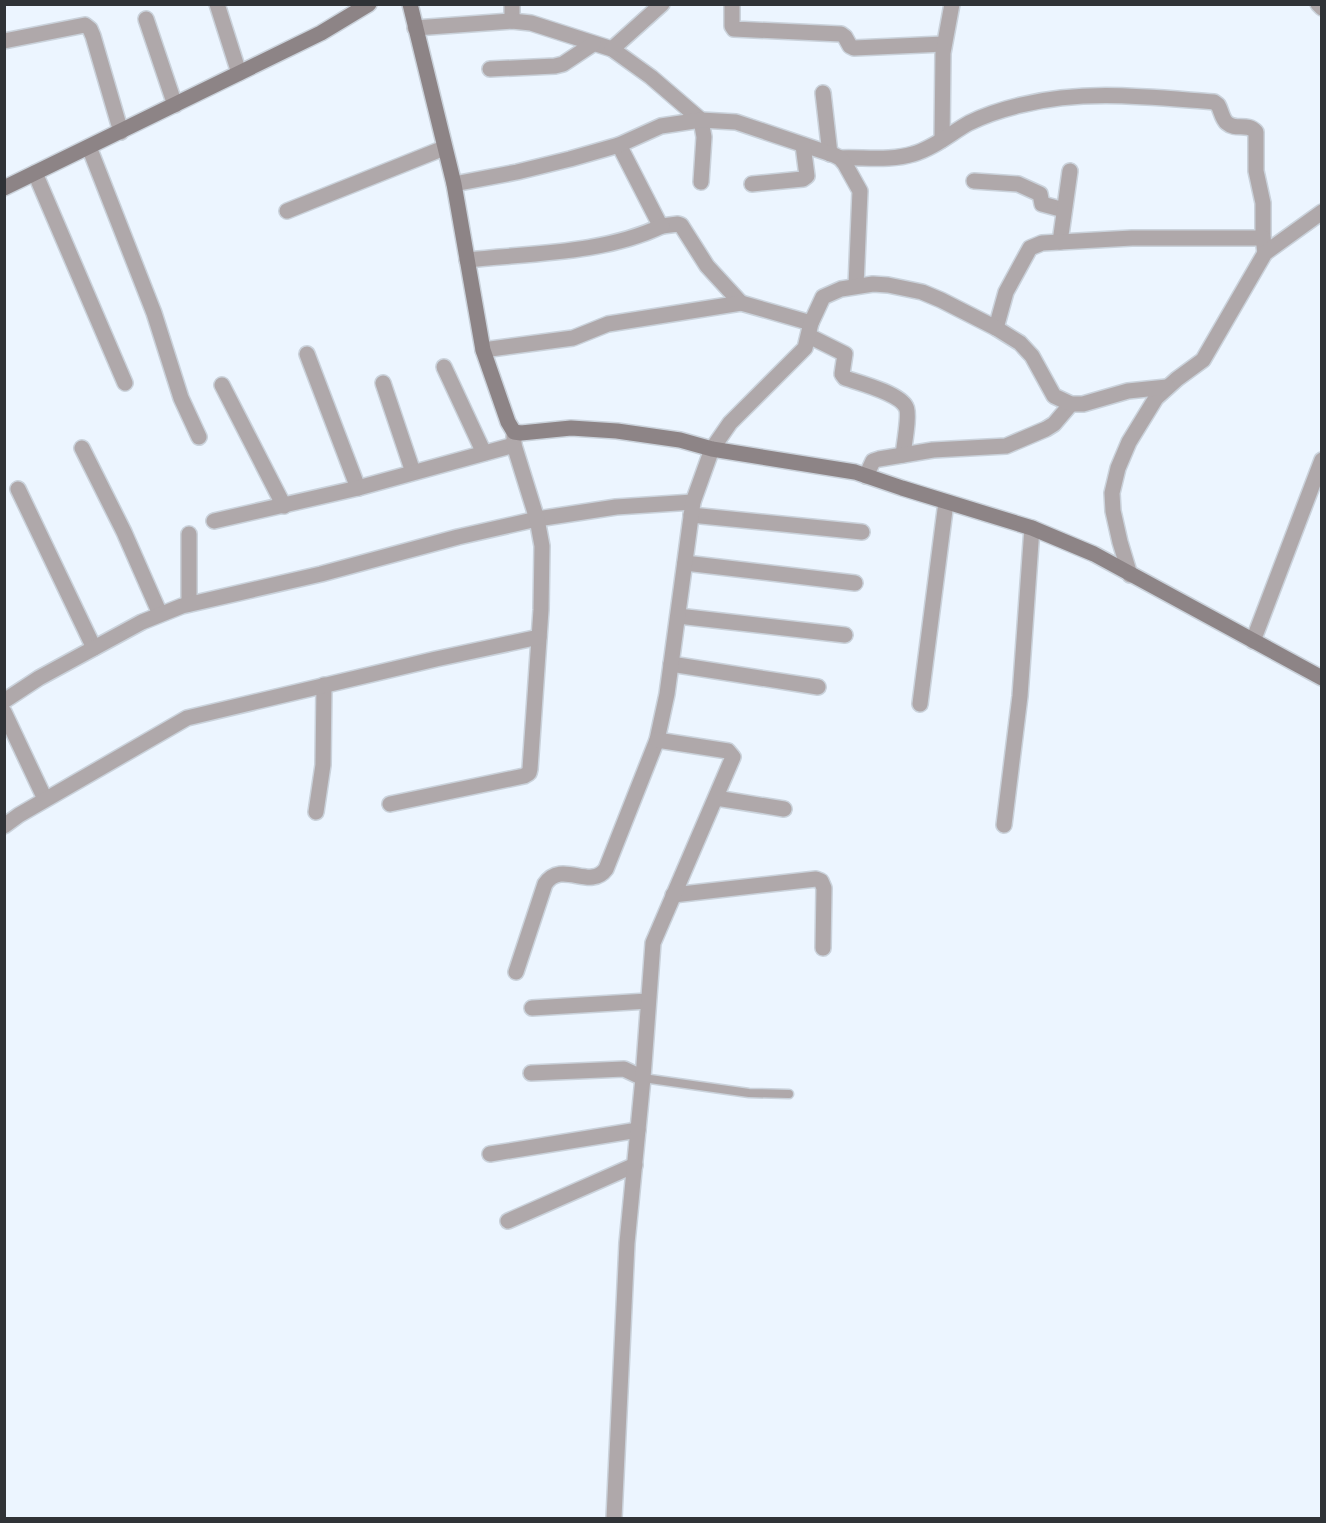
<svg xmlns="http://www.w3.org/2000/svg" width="1326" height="1523" viewBox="0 0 1326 1523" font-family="Commissioner,sans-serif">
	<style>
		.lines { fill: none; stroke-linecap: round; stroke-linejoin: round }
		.lane-casing { stroke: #cad2db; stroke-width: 11 }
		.street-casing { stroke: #cad2db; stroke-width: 18 }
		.secondary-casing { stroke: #cad2db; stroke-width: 18 }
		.lane { stroke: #afa8aa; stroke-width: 8 }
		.street { stroke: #afa8aa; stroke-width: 15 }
		.secondary { stroke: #8d8486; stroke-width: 15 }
	</style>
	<rect width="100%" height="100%" fill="#ecf5ff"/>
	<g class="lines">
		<defs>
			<polyline id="lane" points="643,1078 749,1093 789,1094"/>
			<g id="street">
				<polyline points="217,4 239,73"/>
				<polyline points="512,4 512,21"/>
				<polyline points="732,4 732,26 734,29 841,34 845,37 850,46 854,48 944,44"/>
				<polyline points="1318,4 1322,8"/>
				<polyline points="146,19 175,105"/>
				<polyline points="415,28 512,21 531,23 612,49 651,77 701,120 704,137 701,182"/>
				<polyline points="4,41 85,25 90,29 93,36 121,132"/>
				<polyline points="612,49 662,4"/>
				<polyline points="490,69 555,66 563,64 593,44"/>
				<polyline points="823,93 830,154"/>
				<polyline points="942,140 943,53 952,4"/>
				<polyline points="619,145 659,223 662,226 678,224 681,225 707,266 741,303"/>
				<polyline points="89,147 154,313 181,398 199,437"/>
				<path d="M840,158C863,157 891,161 913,154C934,148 951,133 969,123C985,115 1004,109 1021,105C1086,89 1148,97 1214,102L1218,105C1221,110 1222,119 1227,123C1236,131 1247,122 1256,132V171L1263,203V238L1265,253"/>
				<polyline points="35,173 125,383"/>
				<polyline points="974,181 1018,184 1040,194 1042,204 1064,210"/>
				<polyline points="454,184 517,172 570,159 619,145 661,126 701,120 736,122 834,155 840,158 845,164 860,191 856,286"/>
				<polyline points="752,184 803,179 807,176 803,145"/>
				<polyline points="287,211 444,148"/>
				<polyline points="1060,242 1070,171"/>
				<path d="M467,260C531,253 603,254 662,226"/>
				<polyline points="996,328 1006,292 1030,248 1042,243 1132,238 1263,238"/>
				<path d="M809,336L845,354L842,374L845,378C860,383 899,393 906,407C910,414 904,445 903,455"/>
				<polyline points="483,350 573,338 608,324 735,304 741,303 811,323"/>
				<polyline points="307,354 358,488"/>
				<polyline points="444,367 484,453"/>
				<polyline points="383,383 413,472"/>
				<polyline points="222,385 284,506"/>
				<polyline points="82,448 124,532 160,614"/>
				<polyline points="866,476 873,461 879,459 933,450 1006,446 1046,429 1054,424 1071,404"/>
				<polyline points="18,489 94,648"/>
				<polyline points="691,515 862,532"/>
				<polyline points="214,521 358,488 514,445"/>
				<polyline points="685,563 855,583"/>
				<polyline points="1130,575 1120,542 1113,511 1112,493 1118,468 1129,442 1156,398 1177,379 1203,360 1265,253 1322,212"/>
				<polyline points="189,604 189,534"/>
				<polyline points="678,616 845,635"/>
				<polyline points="1253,641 1322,460"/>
				<polyline points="671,664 818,687"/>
				<polyline points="4,701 39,678 142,622 182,606 321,574 458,537 537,519 616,507 693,502"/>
				<polyline points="920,704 946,502"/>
				<polyline points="4,712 45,799"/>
				<polyline points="716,798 784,809"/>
				<polyline points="390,804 524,776 529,773 530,769 541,610 542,546 537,519 514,445 514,432"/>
				<polyline points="316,812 323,765 324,685"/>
				<polyline points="1004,825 1020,696 1032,528"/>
				<polyline points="4,826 19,815 187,718 436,659 539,637"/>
				<polyline points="673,895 816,879 821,881 824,888 823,948"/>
				<path d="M516,972L545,884C562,859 590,891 606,869L657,740L667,694L693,502L712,449L730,423L805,348L811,323L823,297L841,289L873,284L888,285L922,292L941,300L996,328L1020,343L1032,356L1054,396L1071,404H1083L1128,391L1167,387"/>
				<polyline points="532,1008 648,1001"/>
				<polyline points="531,1073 624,1069 643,1078"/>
				<polyline points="490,1154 638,1130"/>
				<polyline points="508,1221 635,1165"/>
				<polyline points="614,1518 627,1243 643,1078 653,943 733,757 728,751 657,740"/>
			</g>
			<g id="secondary">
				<polyline points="410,4 454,184 483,350 508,422 514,432 521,433 571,428 617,431 680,440 712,449 855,472 902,488 1032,528 1094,554 1322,678"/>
				<polyline points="4,188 321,33 369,4"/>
			</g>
		</defs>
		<use href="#lane" class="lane-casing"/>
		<use href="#street" class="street-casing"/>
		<use href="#secondary" class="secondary-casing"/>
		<use href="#lane" class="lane"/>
		<use href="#street" class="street"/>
		<use href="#secondary" class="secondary"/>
	</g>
	<rect width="1326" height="1523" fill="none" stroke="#303337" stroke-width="12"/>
</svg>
